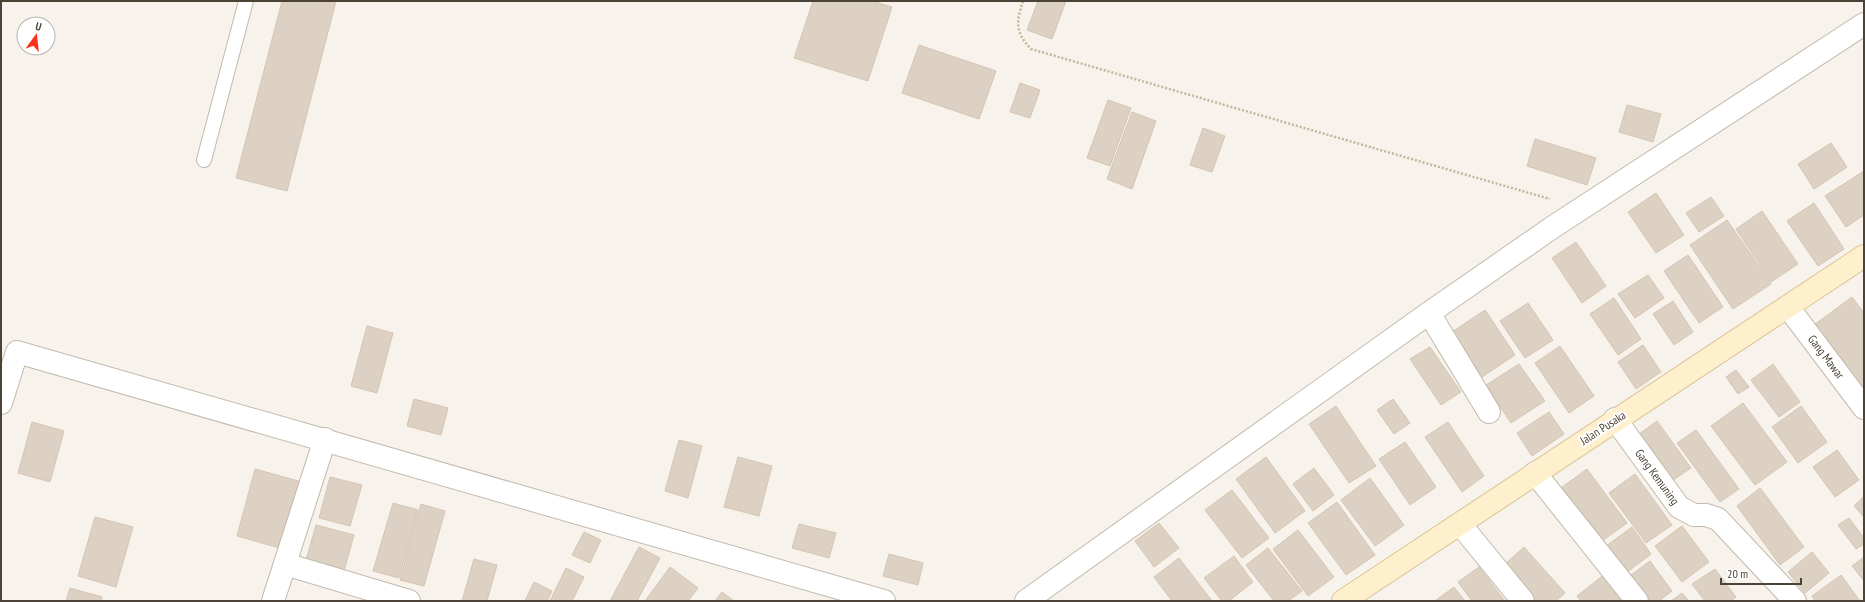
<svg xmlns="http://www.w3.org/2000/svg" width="1865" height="602" viewBox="0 0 1865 602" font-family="'PT Sans Narrow',sans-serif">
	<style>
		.building { fill: #dcd1c2; stroke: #d5c5b1 }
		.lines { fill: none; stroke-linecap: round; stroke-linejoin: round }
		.service-casing { stroke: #c3baac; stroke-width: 16 }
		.minor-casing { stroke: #c3baac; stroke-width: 24 }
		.secondary-casing { stroke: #dac597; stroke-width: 24 }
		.path { stroke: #c6b59c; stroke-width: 2.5; stroke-dasharray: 2 2; stroke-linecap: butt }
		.service { stroke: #fff; stroke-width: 14 }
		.minor { stroke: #fff; stroke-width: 22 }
		.secondary { stroke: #fff0cd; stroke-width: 22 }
		.labels { text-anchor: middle; stroke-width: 4; stroke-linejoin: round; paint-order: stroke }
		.street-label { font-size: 12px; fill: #4c4337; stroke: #fff }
	</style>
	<rect width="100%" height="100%" fill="#f7f2eb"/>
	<g class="building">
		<polygon points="282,1 336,1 287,191 236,178"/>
		<polygon points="813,1 872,1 892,7 868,81 794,58"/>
		<polygon points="1038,1 1066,1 1052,39 1027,30"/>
		<polygon points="919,45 996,71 979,119 902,93"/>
		<polygon points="1020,83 1040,90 1030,118 1010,112"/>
		<polygon points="1108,100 1131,108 1110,166 1087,158"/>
		<polygon points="1627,105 1661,114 1653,142 1619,132"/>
		<polygon points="1132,112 1156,121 1132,189 1107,179"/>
		<polygon points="1203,128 1225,136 1212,172 1190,165"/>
		<polygon points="1535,139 1596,158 1587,185 1527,166"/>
		<polygon points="1831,143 1847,167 1814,189 1798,164"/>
		<polygon points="1864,171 1864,215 1846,227 1825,196"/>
		<polygon points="1656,193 1684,235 1656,253 1628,212"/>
		<polygon points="1711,197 1724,216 1699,232 1686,213"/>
		<polygon points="1814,203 1844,249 1818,266 1787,221"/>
		<polygon points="1762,211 1798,264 1771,282 1736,229"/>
		<polygon points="1727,220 1771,284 1733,309 1690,245"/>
		<polygon points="1576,242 1606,286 1582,303 1552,258"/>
		<polygon points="1688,255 1723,307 1699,323 1664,271"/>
		<polygon points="1648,275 1664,298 1635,318 1618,294"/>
		<polygon points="1852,297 1864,313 1864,393 1814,325"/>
		<polygon points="1614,298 1641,339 1618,355 1590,314"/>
		<polygon points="1673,301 1693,332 1674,345 1653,314"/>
		<polygon points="1528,303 1553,340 1525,358 1500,321"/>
		<polygon points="1485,310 1515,355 1482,377 1452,332"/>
		<polygon points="367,326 393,333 377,393 351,386"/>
		<polygon points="1643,345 1661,372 1636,389 1618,362"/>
		<polygon points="1560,346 1594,396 1569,413 1535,363"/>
		<polygon points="1430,347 1461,392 1441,405 1410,359"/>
		<polygon points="1519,364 1545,401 1511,423 1486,385"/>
		<polygon points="1773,364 1800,402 1779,417 1751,380"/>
		<polygon points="1736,370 1749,387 1738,394 1726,377"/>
		<polygon points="414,399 448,408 441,435 407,426"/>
		<polygon points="1393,399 1410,423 1394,434 1377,410"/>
		<polygon points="1743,403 1787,462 1755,485 1711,426"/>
		<polygon points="1336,406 1376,466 1349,483 1309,424"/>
		<polygon points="1801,406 1827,442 1798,463 1772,427"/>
		<polygon points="1549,412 1564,434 1532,456 1517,433"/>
		<polygon points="1657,421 1691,468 1673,480 1639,434"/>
		<polygon points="32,422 64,431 50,482 18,473"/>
		<polygon points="1448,422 1484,476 1462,492 1425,437"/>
		<polygon points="1696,430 1739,489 1720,502 1677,443"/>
		<polygon points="679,440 702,446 688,498 665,491"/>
		<polygon points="1405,442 1436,487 1410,505 1379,459"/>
		<polygon points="1837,450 1859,480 1835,497 1813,467"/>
		<polygon points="738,457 772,466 759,516 724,507"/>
		<polygon points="1266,457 1305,511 1275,533 1236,479"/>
		<polygon points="1314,468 1334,495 1313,511 1293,484"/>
		<polygon points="255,469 302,482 283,549 237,536"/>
		<polygon points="1587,469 1627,523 1598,544 1558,490"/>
		<polygon points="1635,474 1672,525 1646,543 1609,493"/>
		<polygon points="330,477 362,485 350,526 319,518"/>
		<polygon points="1370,478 1404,525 1375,546 1341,500"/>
		<polygon points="1760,488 1804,547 1780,565 1737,506"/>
		<polygon points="1232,490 1269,538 1242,558 1205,510"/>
		<polygon points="1864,496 1864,517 1854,506"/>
		<polygon points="1337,502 1375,555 1346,575 1308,523"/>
		<polygon points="393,503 418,510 399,578 373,571"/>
		<polygon points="421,504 445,511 424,586 400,580"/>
		<polygon points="95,517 133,527 116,587 78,576"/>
		<polygon points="1849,518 1864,538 1864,544 1856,549 1838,525"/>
		<polygon points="1159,523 1179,548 1154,567 1135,541"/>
		<polygon points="799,524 836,533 829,558 792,548"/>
		<polygon points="316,525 354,535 342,578 304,567"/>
		<polygon points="1682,526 1709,562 1682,582 1655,546"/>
		<polygon points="1632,527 1651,554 1626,573 1606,546"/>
		<polygon points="1298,530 1334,577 1308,596 1273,549"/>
		<polygon points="584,532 601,540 590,563 572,555"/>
		<polygon points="639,547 660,558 637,601 610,601"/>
		<polygon points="1524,547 1565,593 1556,601 1536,601 1504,565"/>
		<polygon points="1268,548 1302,591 1288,601 1274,601 1246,565"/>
		<polygon points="1812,552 1829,573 1805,593 1788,572"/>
		<polygon points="889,554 923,563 918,585 883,576"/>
		<polygon points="1234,556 1253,582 1229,601 1222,601 1204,578"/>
		<polygon points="1864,557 1864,581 1852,566"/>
		<polygon points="1179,558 1212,601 1172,601 1154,577"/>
		<polygon points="474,559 497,565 487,601 462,601"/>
		<polygon points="1650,561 1672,591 1659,601 1650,601 1631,575"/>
		<polygon points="670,567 698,588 688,601 645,601"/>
		<polygon points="1479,567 1505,601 1472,601 1458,582"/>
		<polygon points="566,568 584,577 572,601 550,601"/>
		<polygon points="1715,569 1736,597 1731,601 1705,601 1692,584"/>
		<polygon points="1605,574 1626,601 1581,601 1577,596"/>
		<polygon points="1841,575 1860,601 1815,601 1812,596"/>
		<polygon points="534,582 552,591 547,601 525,601"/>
		<polygon points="1454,587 1465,601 1435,601"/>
		<polygon points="70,588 102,597 101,601 66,601"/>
		<polygon points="722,592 734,601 715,601"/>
		<polygon points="1682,593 1689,601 1671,601"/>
	</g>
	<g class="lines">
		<defs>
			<polyline id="service" points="204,160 246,1"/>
			<g id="minor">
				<polyline points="1788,307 1864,408"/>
				<polyline points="1429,313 1489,412"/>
				<polyline points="1,403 17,352 884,601"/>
				<polyline points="1615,419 1679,507 1694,515 1706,515 1718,519 1795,601"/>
				<polyline points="1535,473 1637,601"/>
				<polyline points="1460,524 1523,601"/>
				<polyline points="285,564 409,601"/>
				<polyline points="273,601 325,439"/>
				<polyline points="1026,601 1429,313 1553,227 1864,24"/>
			</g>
			<polyline id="secondary" points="1343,601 1864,256"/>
		</defs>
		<use href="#service" class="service-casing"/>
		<use href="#minor" class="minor-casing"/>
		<use href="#secondary" class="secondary-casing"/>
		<path class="path" d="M1023,1C1016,23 1015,32 1031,49L1550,199"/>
		<use href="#service" class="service"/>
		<use href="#minor" class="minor"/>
		<use href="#secondary" class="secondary"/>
	</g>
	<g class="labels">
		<g class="street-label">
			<text transform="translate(1826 357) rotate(53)" y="4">Gang Mawar</text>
			<text transform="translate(1603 428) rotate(-33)" y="4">Jalan Pusaka</text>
			<text transform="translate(1657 477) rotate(54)" y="4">Gang Kemuning</text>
		</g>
	</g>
	<rect width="1865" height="602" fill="none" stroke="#4c4337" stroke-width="4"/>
	<g transform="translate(36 36) rotate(15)"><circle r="19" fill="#ffffff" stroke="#b7b4af"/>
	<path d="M0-3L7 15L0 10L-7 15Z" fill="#ff311a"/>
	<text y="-6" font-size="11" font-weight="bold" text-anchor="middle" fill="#4c4337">U</text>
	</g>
	<path d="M1721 578v6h80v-6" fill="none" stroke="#4c4337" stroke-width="2"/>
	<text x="1727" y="578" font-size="12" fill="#4c4337" stroke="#ffffff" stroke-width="3" paint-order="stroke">20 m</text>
</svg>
